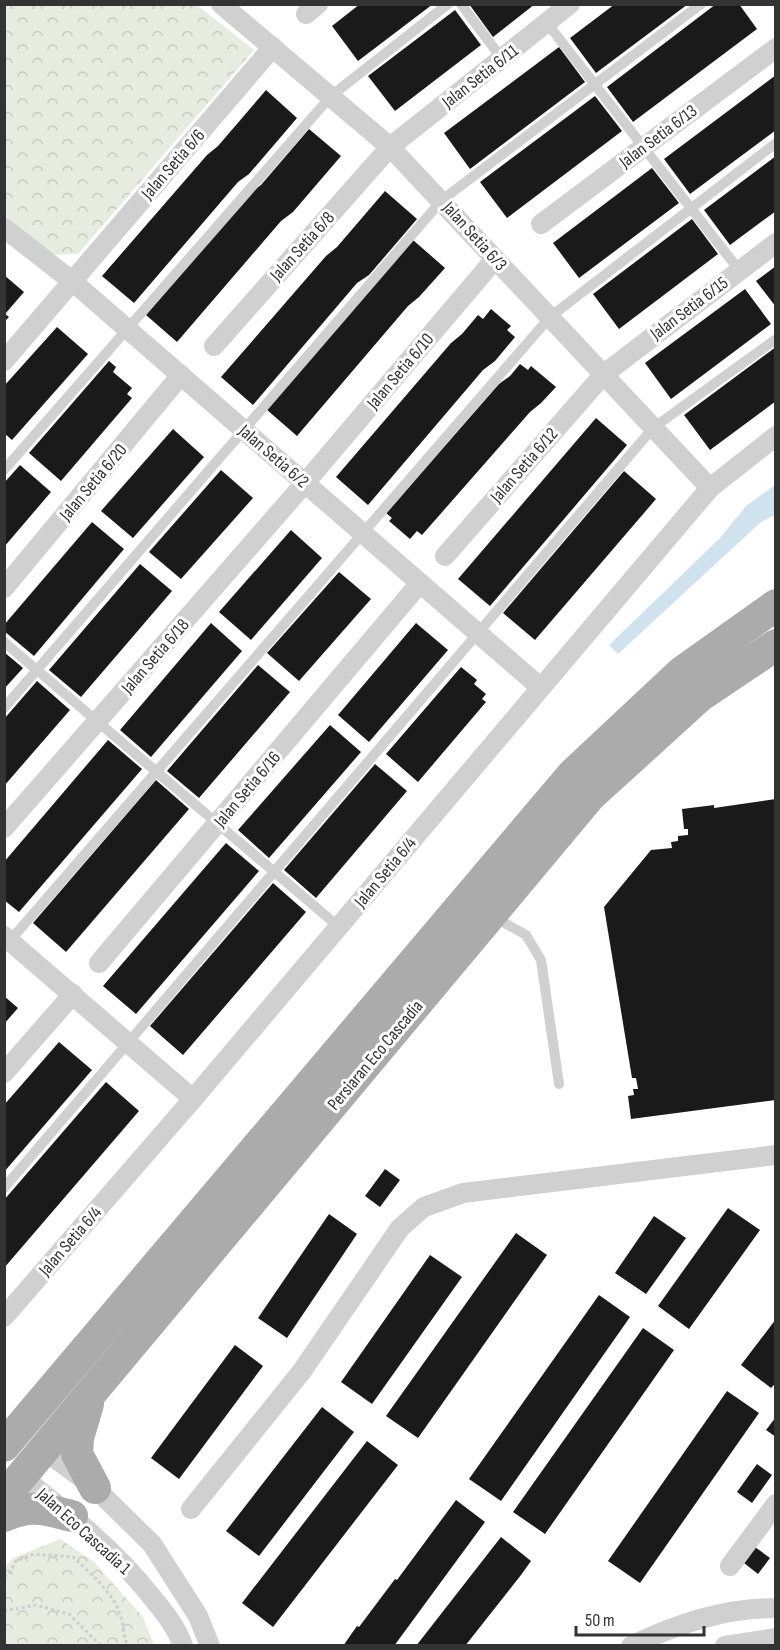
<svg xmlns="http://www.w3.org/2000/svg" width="780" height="1650" viewBox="0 0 780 1650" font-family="'Sofia Sans Condensed',sans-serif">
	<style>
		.park { fill: url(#park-crowns) }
		.water { fill: #cfe2ee }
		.building { fill: #1a1a1a }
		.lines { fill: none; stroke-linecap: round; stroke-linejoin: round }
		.path { stroke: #cdcdcd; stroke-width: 3; stroke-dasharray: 3 3; stroke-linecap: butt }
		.lane { stroke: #d0d0d0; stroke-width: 10 }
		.street { stroke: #d0d0d0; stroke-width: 20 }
		.primary { stroke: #ababab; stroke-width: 32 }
		.labels { text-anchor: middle; stroke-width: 6; stroke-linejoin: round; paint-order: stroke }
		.street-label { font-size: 18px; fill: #333; stroke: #fff }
	</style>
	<defs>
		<pattern id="park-crowns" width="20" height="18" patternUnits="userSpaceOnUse" patternTransform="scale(1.5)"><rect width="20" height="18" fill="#e6ecdf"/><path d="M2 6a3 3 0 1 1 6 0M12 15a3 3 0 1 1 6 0" fill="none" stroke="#c6cbc0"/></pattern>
	</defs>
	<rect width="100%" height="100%" fill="#fff"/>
	<g class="park">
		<polygon points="4,5 197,5 254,50 78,254 52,255 5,216"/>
		<polygon points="60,1539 94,1562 143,1617 154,1645 5,1645 5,1567 13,1558"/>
	</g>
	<polygon class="water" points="775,485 775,515 761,522 618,654 609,645 720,538 746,506"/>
	<g class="building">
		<polygon points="360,4 433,4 358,61 332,26"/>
		<polygon points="469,4 535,4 493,37"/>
		<polygon points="615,4 688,4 596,73 570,38"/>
		<polygon points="716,4 739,4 757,29 633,122 607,87"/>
		<polygon points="455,10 481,45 395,111 368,76"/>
		<polygon points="559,47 585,82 470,169 444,133"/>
		<polygon points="776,75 776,130 690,194 664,159"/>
		<polygon points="266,90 297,118 249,174 238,182 134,303 102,276 207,155 218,146"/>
		<polygon points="595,96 622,131 507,218 480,182"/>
		<polygon points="309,129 341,156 293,212 281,221 177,342 146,315 250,193 261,185"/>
		<polygon points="776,156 776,211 730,245 704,210"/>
		<polygon points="652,168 679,203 579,278 553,243"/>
		<polygon points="385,191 417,219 369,275 357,283 253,405 221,377 326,256 337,247"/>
		<polygon points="692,219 718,254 619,329 593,294"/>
		<polygon points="413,240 445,268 419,297 408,306 297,436 266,409"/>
		<polygon points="776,266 776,307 756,281"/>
		<polygon points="4,275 24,292 5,314 9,317 4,322"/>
		<polygon points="745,289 771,324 671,399 645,363"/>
		<polygon points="491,309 511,326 507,330 515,337 495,361 483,370 368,505 336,477 451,343 462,334 478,315 483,319"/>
		<polygon points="57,327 88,354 12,440 4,433 4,386"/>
		<polygon points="776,347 776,401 710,450 684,415"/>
		<polygon points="109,361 116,367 113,372 132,388 127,394 132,398 61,481 29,453"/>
		<polygon points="520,364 528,370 531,366 556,387 541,403 530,412 422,535 417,531 410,539 389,521 392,518 386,513 499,384 510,376"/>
		<polygon points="596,418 627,445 490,606 458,579"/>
		<polygon points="173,429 204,457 133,538 101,511"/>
		<polygon points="20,465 51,492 4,547 4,483"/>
		<polygon points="221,470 253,498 181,579 149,552"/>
		<polygon points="624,471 656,499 535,640 503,613"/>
		<polygon points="92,522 124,549 34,656 4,631 4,625"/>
		<polygon points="291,530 322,558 251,640 219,612"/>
		<polygon points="140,564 172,591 81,697 49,670"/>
		<polygon points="339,572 371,599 299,681 267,653"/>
		<polygon points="211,623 242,651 151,757 120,730"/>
		<polygon points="416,623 448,650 369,742 338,715"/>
		<polygon points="4,652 23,668 4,689"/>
		<polygon points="258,665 290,692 199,798 167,771"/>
		<polygon points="461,667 477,680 474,684 486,694 482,699 486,702 418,782 386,754"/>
		<polygon points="37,681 70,710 4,786 4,719"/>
		<polygon points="330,725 361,752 269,858 238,830"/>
		<polygon points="108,740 142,769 19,912 4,900 4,862"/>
		<polygon points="375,764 407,791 316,898 284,870"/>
		<polygon points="156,780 189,809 66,952 33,923"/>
		<polygon points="776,799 776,1100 631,1119 628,1096 634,1095 633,1089 638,1089 636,1078 632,1078 604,907 651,850 672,848 671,842 678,841 678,836 688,835 688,829 684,829 682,809 714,805 714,808"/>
		<polygon points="226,843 259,871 136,1014 103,986"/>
		<polygon points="273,883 306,912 183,1055 150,1026"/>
		<polygon points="4,996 18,1008 4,1024"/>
		<polygon points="59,1042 92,1070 4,1172 4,1105"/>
		<polygon points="106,1082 139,1111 4,1268 4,1200"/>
		<polygon points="385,1169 400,1180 380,1207 365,1196"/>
		<polygon points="728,1208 760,1230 689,1329 658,1306"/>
		<polygon points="329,1214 357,1234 287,1338 258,1318"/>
		<polygon points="654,1216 686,1238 646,1294 615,1273"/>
		<polygon points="516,1233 547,1255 418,1438 386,1416"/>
		<polygon points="430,1255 462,1277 372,1404 341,1382"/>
		<polygon points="599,1295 630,1317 501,1501 469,1479"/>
		<polygon points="776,1319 776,1383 771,1388 741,1365"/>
		<polygon points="643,1328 674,1350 545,1534 513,1512"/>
		<polygon points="235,1345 263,1366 179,1479 151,1458"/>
		<polygon points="727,1391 759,1413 640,1583 608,1561"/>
		<polygon points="322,1407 354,1432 259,1556 226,1531"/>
		<polygon points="776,1417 776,1437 766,1430"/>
		<polygon points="367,1441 398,1465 273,1627 242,1603"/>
		<polygon points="757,1464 772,1475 752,1503 737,1492"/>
		<polygon points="456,1500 485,1522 394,1646 343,1646 357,1626 359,1627 395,1579 397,1580"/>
		<polygon points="501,1537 531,1561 521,1575 465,1646 416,1646"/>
		<polygon points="755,1547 770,1558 758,1574 744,1563"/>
	</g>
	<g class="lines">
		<g class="path">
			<path d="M4,1576L9,1574L16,1561L34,1554L73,1557C91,1574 114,1593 121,1617C124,1628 123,1636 128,1646"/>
			<polyline points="4,1611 36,1605 69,1614 101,1646"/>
		</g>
		<g class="lane">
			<polyline points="461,4 502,59"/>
			<polyline points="547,23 739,270"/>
			<polyline points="4,470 331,96 448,4"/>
			<polyline points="4,642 339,927"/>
			<polyline points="4,708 442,200 701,4"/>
			<polyline points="494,917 526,935 541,960 559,1084"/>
			<polyline points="8,943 550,317 776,143"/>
			<polyline points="4,1188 653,428 776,339"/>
		</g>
		<g class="street">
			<polyline points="221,4 390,147 710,488"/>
			<polyline points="306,14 318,4"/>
			<polyline points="541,224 776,48"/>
			<polyline points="4,228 72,281 540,687"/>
			<polyline points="214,346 390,147 570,4"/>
			<polyline points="4,361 273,47"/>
			<polyline points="445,556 604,374 776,243"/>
			<polyline points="4,588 181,375"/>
			<polyline points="4,828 305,483 495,259"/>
			<polyline points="4,936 193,1099"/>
			<polyline points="99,963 420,583"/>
			<polyline points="4,1073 73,994"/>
			<polyline points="4,1317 193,1099 710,488 776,436"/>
			<polyline points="44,1450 95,1488 152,1544 198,1616 210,1646"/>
			<path d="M22,1477C70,1515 113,1548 151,1596C164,1612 176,1626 183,1646"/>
			<polyline points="191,1509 302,1371 400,1228 424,1207 463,1193 776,1155"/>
			<polyline points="730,1566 776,1504"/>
			<path d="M631,1646C677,1624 724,1608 776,1608"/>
			<polyline points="725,1646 776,1638"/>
		</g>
		<g class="primary">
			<polyline points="88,1404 78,1438 77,1454 95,1488"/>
			<polyline points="4,1446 572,775 682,672 776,605"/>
			<polyline points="4,1497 590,796 700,696 776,645"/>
			<path d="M4,1516C32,1504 44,1509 72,1516"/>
		</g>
	</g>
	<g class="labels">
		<g class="street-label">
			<text transform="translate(480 76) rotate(-38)" y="6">Jalan Setia 6/11</text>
			<text transform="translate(658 136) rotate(-37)" y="6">Jalan Setia 6/13</text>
			<text transform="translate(173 164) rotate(-49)" y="6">Jalan Setia 6/6</text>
			<text transform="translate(475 236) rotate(48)" y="6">Jalan Setia 6/3</text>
			<text transform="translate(302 246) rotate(-48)" y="6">Jalan Setia 6/8</text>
			<text transform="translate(689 308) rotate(-37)" y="6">Jalan Setia 6/15</text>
			<text transform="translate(400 371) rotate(-50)" y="6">Jalan Setia 6/10</text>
			<text transform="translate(274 456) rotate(41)" y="6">Jalan Setia 6/2</text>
			<text transform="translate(524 465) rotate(-49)" y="6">Jalan Setia 6/12</text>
			<text transform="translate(93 482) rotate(-50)" y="6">Jalan Setia 6/20</text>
			<text transform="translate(155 656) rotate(-49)" y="6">Jalan Setia 6/18</text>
			<text transform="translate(247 789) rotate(-50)" y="6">Jalan Setia 6/16</text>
			<text transform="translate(385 872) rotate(-50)" y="6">Jalan Setia 6/4</text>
			<text transform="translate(375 1055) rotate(-50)" y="6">Persiaran Eco Cascadia</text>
			<text transform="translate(70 1241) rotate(-49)" y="6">Jalan Setia 6/4</text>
			<text transform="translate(84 1531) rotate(42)" y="6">Jalan Eco Cascadia 1</text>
		</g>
	</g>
	<rect width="780" height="1650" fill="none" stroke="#333333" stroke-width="12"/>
	<path d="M576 1626v9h128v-9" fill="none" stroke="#333333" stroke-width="3"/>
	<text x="585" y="1626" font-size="18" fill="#333333" stroke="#ffffff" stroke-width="4.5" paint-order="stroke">50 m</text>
</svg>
